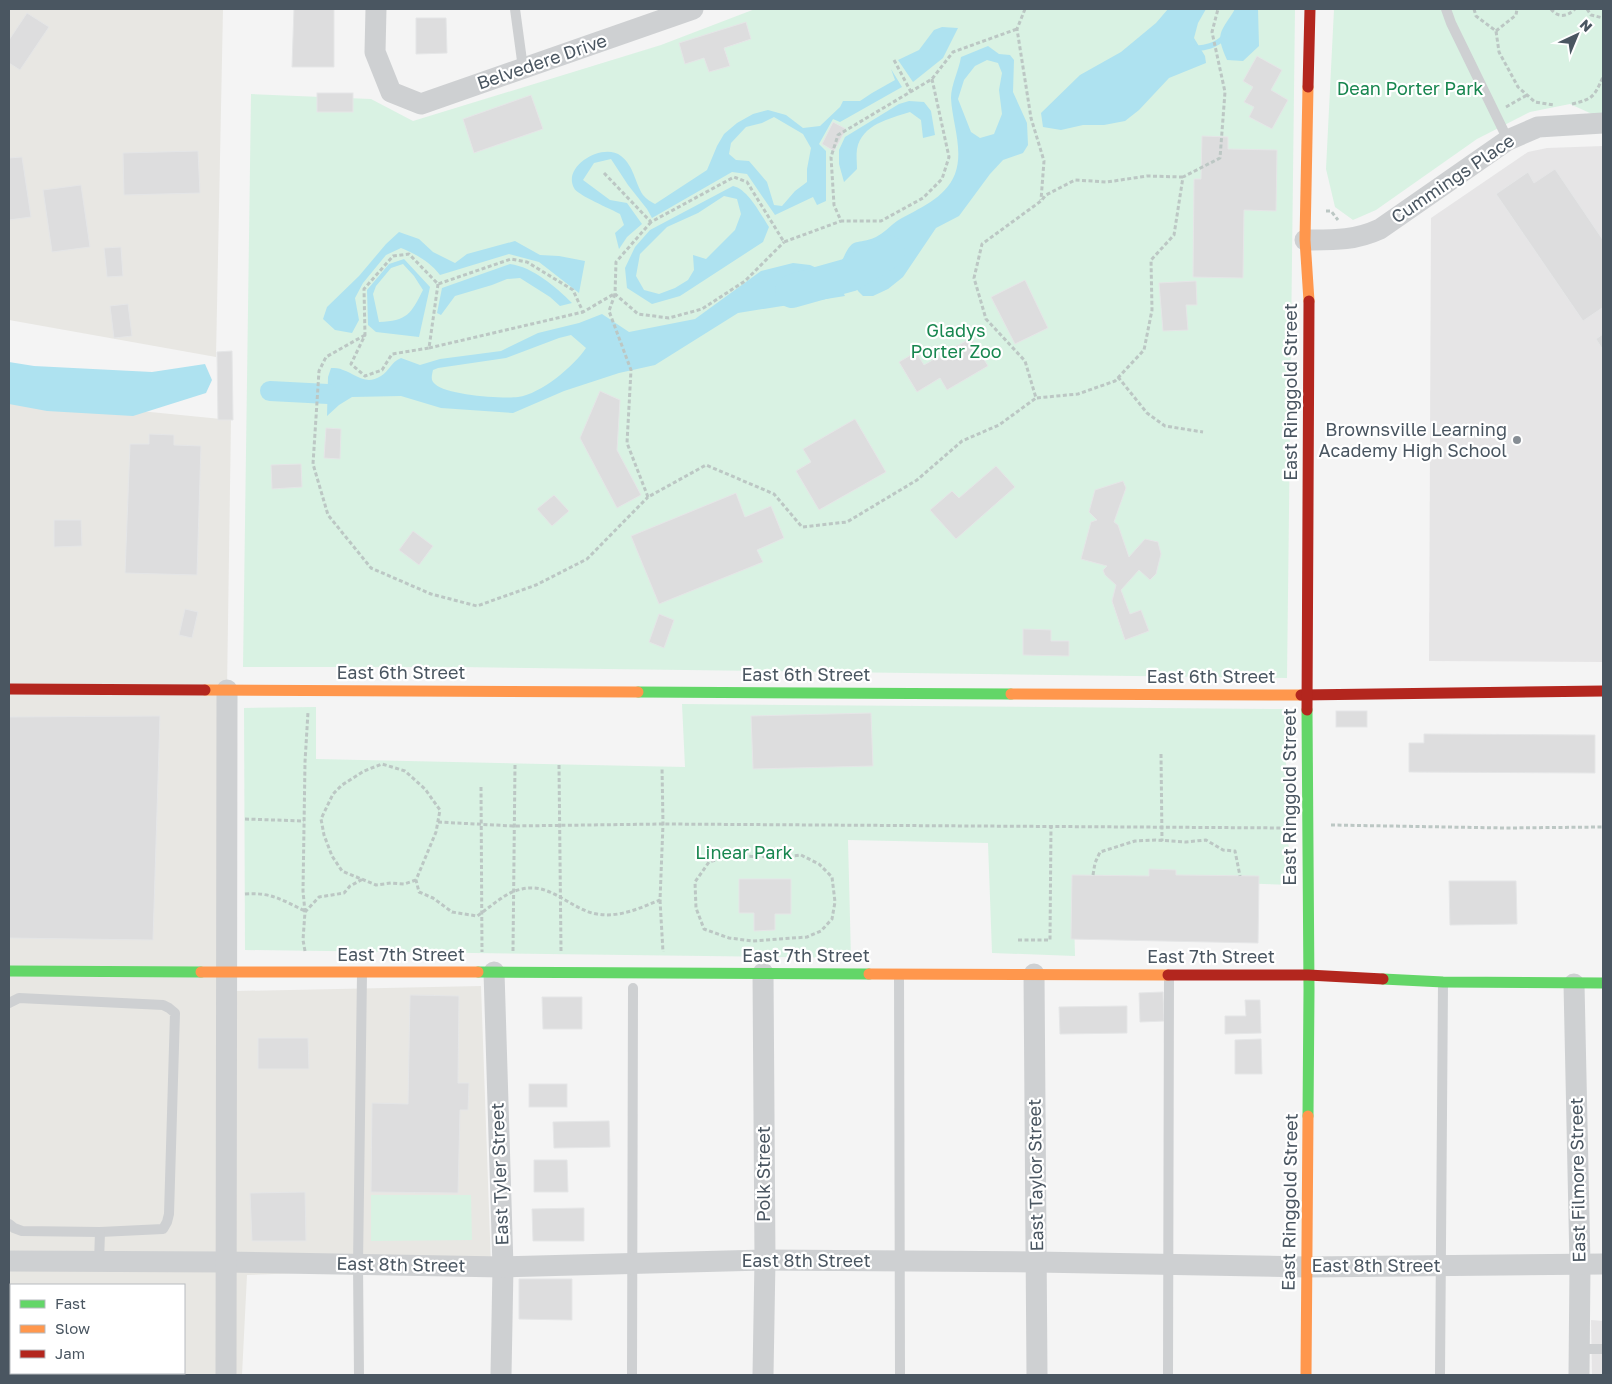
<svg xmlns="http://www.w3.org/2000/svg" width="1612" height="1384" viewBox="0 0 1612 1384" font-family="'Golos Text',sans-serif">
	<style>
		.commercial { fill: #e8e7e3; fill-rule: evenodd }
		.education { fill: #e6e5e6 }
		.green { fill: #d9f2e3 }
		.water { fill: #aee2f0; fill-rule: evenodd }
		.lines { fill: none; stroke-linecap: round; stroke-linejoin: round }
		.stream { stroke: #aee2f0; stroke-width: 5.5 }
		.canal { stroke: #aee2f0; stroke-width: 20 }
		.river { stroke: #aee2f0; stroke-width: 34 }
		.building { fill: #ddddde; stroke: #e5e6e7 }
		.path { stroke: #bcc7c4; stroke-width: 3; stroke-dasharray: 4 2.5; stroke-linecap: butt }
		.lane { stroke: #ced0d2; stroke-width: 10 }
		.street { stroke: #ced0d2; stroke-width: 21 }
		.fast { stroke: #63d668; stroke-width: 11 }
		.slow { stroke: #ff974d; stroke-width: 11 }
		.jam { stroke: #b3261e; stroke-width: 11 }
		.poi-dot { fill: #868d94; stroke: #fff; stroke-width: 2 }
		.labels { text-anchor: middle; stroke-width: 4.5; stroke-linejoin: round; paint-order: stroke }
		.street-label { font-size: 18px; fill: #4a5661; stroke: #fff }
		.park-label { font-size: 18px; fill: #17864f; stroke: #fff }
		.poi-label { font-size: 18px; fill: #4a5661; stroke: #fff; text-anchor: end }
	</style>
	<rect width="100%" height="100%" fill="#f4f4f4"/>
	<g class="commercial">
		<polygon points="9,9 223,9 216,357 9,320"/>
		<path d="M9,398L231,420L227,690L236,991L481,986L491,1266L247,1275L242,1375H9ZM11,1285H184V1373H11Z"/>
	</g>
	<g class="education">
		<polygon points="1603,146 1603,662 1429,661 1431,218 1528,152 1547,148"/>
		<polygon points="1591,1320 1603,1321 1603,1375 1592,1375"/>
	</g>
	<g class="green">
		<polygon points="755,9 1295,9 1287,678 459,667 243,667 251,94 371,99 413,121 661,45"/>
		<polygon points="1334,9 1603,9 1603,119 1570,104 1530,112 1477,139 1376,210 1353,220 1335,207 1326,169"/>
		<polygon points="682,704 1285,709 1287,828 1292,885 1073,878 1075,956 992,953 988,843 848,840 851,958 245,950 244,708 316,707 316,759 685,767"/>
		<polygon points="371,1195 471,1195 472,1240 371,1241"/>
	</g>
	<g class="water">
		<polygon points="1168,9 1206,9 1198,23 1194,38 1205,56 1206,63 1169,78 1139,110 1125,121 1104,125 1083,125 1061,130 1043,127 1041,113 1080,75 1121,52 1156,23"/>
		<path d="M1235,9H1258L1259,46L1243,61L1227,60C1215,32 1220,34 1235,9Z"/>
		<polygon points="942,27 958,28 943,58 913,82 898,60 919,50 934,30"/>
		<path d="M988,46L999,54L1010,55L1014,60L1013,92L1027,123L1028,145L1023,153L1003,160L990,174L959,216L936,228L903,277L888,289L873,296H863L858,291L842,261C853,235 855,246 876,237C884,233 890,226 897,221C919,208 945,199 955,174C964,150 952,122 951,98C951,85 959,70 961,57ZM987,60L998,63L1002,73L999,90L1002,114L994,134L980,138L971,132L958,99L964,80L975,66Z"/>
		<path d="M891,69L902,87L840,122L833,119L819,144L826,151V201L817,205L813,197L775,215L747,174L732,172L652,218L647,209L628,185L611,159L594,163L583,180L610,200L627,203L642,224L627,237L619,249L615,233L624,225L620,214C611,209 577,195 574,188C562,166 603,142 621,156C634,166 635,183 643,195C646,199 651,202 655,204L707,170L717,146L724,134L737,123L753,114L768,110L786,115L803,128L820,126L840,107L843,101H860L872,93L895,80ZM774,117L803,134L811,148L807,169V182L795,191L782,206L774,205L767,182L749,161L736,160L729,154L731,143L746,127L762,123Z"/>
		<path d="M909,101L924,102L931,111L935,135L923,138L921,120L910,112C889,119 862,124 857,149C856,155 857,163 857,169L844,182L839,164V150L845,137L899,104Z"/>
		<path d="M733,186C748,189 761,215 769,227L763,242L680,296L652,304L627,288L625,268L635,247L650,230ZM724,196L737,199L741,214L735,230L706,259L693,255L694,270L688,280L675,288L659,294L644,290L636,276L640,254L667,227L698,213Z"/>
		<path d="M399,232L419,239L433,252L455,263L467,254L515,241L540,255L559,256L585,261L579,293L539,262L509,254L440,275C430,262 416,254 401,248L386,255L363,283L355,298L359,320L352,333L335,330L323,319L327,307L359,276L386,244Z"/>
		<path d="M404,259L430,287L419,337L376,332L368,325L367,290L389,264ZM403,264L414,276L423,290C411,314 407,321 379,322L373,294L376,286L391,268Z"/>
		<path d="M793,263L810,265L835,276L845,296L738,313L655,365L619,373L564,391L513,413L441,408L401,396L352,397L339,405L327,416L328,377L331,368C335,368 339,368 343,370C356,374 365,386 381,376C389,371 391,362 401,358L420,365L440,359L501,351L538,333L579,323L602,314L629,332L695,319L761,271ZM571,335L586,348C574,366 541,394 518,397C502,399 446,395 435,384C430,380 432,375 433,370L438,368L506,358L559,338Z"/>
		<path d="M510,264C533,267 556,287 572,303L560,306L550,297L520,278L507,279L492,285L455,296L441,315L437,313L442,288Z"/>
		<polygon points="9,362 34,366 152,372 205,364 212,380 206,393 133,416 47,411 9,404"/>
	</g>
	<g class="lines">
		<path class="stream" d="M1194,48C1204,49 1217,45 1224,37"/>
		<polyline class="canal" points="270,391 328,394"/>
		<polyline class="river" points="792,291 849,275 888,252"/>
	</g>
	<g class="building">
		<polygon points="294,9 334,9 334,67 292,67"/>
		<polygon points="27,13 49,27 20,70 9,63 9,40"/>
		<polygon points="416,18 446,18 447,53 416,54"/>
		<polygon points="746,22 751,39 724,48 730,66 709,72 704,58 685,64 679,43"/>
		<polygon points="1257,56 1282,70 1271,90 1288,100 1272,129 1249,117 1254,107 1244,102 1253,87 1243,81"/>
		<rect x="317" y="93" width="36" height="19"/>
		<polygon points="531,95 543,129 474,153 463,119"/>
		<polygon points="833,122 846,129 834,151 822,144"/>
		<polygon points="1202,136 1228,137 1228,149 1277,150 1276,211 1244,210 1243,278 1193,277 1194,179 1201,179"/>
		<polygon points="198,151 200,193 124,195 123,153"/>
		<polygon points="22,157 31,217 9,220 9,158"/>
		<polygon points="1555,169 1603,240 1603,310 1602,308 1583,321 1496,194 1528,172 1534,183"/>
		<polygon points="81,185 90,247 52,252 43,190"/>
		<polygon points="121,247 123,276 107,277 104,248"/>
		<polygon points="1025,280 1048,328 1015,344 991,297"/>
		<polygon points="1196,281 1197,305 1186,305 1188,330 1163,331 1159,283"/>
		<polygon points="128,304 132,336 114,338 110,306"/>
		<polygon points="1603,334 1603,350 1596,339"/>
		<polygon points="971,338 988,366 947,390 940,378 917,392 899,362 916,352 924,365"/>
		<polygon points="232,351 233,420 218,420 217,352"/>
		<polygon points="600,391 620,400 617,450 641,495 617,508 580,438"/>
		<polygon points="855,419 886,472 819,510 796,471 811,462 803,449"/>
		<polygon points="326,428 341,429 340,459 324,458"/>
		<polygon points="149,434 174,435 174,445 201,446 197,575 125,573 130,444 149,444"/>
		<polygon points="301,464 302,487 272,489 271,465"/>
		<polygon points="996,466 1015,487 956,539 930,510 952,491 959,498"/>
		<polygon points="1123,481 1126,488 1114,522 1118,525 1129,557 1145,539 1158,542 1161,554 1156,574 1150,580 1139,570 1121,590 1130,614 1141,610 1149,631 1125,640 1112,601 1116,585 1105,575 1103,570 1107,566 1081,559 1091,522 1097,520 1089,512 1095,490"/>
		<polygon points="736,493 745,517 771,506 784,538 757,550 763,562 659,604 631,536"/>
		<polygon points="554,495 569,511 552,526 537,509"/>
		<polygon points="54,520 81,520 82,546 54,547"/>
		<polygon points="413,531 433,546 419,565 399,550"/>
		<polygon points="185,609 198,612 192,638 179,635"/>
		<polygon points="659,614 674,620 664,648 649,642"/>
		<polygon points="1023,629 1051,630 1051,641 1069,641 1069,656 1023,655"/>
		<rect x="1336" y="711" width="31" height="16"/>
		<polygon points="871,713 873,766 753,769 751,716"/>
		<polygon points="160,716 153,940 9,938 9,717"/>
		<polygon points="1424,734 1595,735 1595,773 1409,772 1409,743 1424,743"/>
		<polygon points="1149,869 1176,870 1176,875 1259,876 1258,943 1071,939 1072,875 1149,876"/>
		<polygon points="739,879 791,879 791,914 775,914 775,930 754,931 754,913 739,913"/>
		<polygon points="1449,881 1516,881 1517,924 1450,925"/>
		<polygon points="1163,992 1164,1021 1140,1022 1139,993"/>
		<polygon points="410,995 459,996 458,1083 469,1083 468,1110 460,1110 458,1193 371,1192 372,1103 408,1104"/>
		<polygon points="542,997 582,997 582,1029 543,1029"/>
		<polygon points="1245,1000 1260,1000 1261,1033 1225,1034 1225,1016 1246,1016"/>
		<polygon points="1127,1006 1127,1033 1060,1034 1059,1007"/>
		<polygon points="258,1038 308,1038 309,1069 258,1069"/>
		<polygon points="1261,1039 1262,1074 1235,1074 1235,1040"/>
		<rect x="529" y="1084" width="38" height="23"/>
		<polygon points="609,1121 610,1147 554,1148 553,1122"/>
		<polygon points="534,1160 567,1160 568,1192 534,1192"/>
		<polygon points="305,1192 306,1241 252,1241 250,1193"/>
		<polygon points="584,1208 584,1241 533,1241 532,1209"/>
		<polygon points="519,1279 572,1279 572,1320 519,1319"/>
		<rect x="19" y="1373" width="130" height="2"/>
	</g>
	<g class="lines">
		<g class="path">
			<polyline points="1025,9 1017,29 1031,118 1044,161 1041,200"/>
			<polyline points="1474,9 1476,16 1496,31 1499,52 1518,87 1535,102 1554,105"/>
			<path d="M1551,9C1558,18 1567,17 1575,9"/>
			<polyline points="1587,9 1591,15 1603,18"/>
			<polyline points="1496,31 1516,15 1517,9"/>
			<polyline points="894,60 911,92"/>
			<polyline points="932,79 949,157 942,179 923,198 881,221 841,221 834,205 831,157 838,135 932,79 953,52 1017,29"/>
			<path d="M1572,104C1593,99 1594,97 1603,77"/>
			<polyline points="1506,107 1527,95"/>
			<polyline points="604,173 651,222 734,177 747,182 784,242 841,221"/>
			<polyline points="1183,177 1147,176 1107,182 1075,180 1046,195 1041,201 982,244 974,278 986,319 1025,361 1036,398 1078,394 1115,381 1144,350 1152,310 1151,260 1174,235 1183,177 1220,158 1225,92 1212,32 1218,9"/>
			<polyline points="1326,211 1331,211 1338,220"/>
			<polyline points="651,222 616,262 615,294 638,314 669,318 702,309 745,281 784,242"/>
			<polyline points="438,284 429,348 392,354 382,370 365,376 351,364 365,335 364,289 393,256 409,254 438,284 511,259 527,262 573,290 583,312 614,294"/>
			<polyline points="615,294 609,311 631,370 627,443 648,497 706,465 774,494 802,527 847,522 917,480 962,441 999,425 1036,398"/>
			<polyline points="365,335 326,357 319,371 313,464 328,515 371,568 431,594 477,606 536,585 587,559 648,497"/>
			<polyline points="429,348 583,312"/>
			<polyline points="1118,377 1147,413 1165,426 1203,432"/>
			<polyline points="1161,754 1162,841"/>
			<polyline points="559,765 561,951"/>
			<polyline points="481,787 482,952"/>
			<polyline points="245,819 304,821"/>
			<polyline points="438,822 513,826 663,824 1287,828"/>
			<polyline points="1331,825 1505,828 1603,827"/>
			<polygon points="801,855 819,864 832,877 835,902 832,919 821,931 807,937 753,941 729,938 704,929 696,908 695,882 709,862 729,856 785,857"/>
			<polyline points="1093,875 1095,863 1100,852 1135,841 1156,840 1186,842 1206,840 1223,850 1235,851 1240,876"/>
			<path d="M416,880L404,884L391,883L376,885L342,871L332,856L324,835L321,819L333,794L342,785L364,771L382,764L405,771L425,789L440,810L436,832L416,880L419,892L433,898L452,912L477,916C491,907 505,892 522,889C551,882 571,910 597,914C619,918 640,908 660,900L663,824L662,767"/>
			<path d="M245,894C271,892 282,900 305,911"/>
			<polyline points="660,900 663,952"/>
			<polyline points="305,912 303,891 305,762 308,712"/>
			<polyline points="1018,940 1050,940 1051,826"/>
			<polyline points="305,951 303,940 305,912 319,897 344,893 350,886 363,879"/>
			<polyline points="513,951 515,764"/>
		</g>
		<g class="lane">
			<polyline points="515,9 523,68"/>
			<polyline points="1446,9 1451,23 1508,140"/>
			<polyline points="899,974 900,1375"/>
			<polyline points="9,1003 19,998 163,1005 169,1008 175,1013 169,1214 167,1222 163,1229 100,1232 22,1231 14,1228 9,1224"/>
			<polyline points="99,1262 100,1232"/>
			<polyline points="1579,1349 1603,1349"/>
			<polyline points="359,1375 358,1264 362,974"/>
			<polyline points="632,1375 633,988"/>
			<polyline points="1168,1375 1169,976"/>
			<polyline points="1440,1375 1443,983"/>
		</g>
		<g class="street">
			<polyline points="376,9 375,52 391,92 421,104 693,9"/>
			<path d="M1305,240C1333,240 1354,241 1380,229L1508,140L1538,127L1603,123"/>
			<polyline points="494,972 503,1267 501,1375"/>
			<polyline points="1034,974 1037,1375"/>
			<polyline points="1574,984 1580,1264 1579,1375"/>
			<polyline points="9,1261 225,1262 503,1267 765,1260 1036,1262 1307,1267 1603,1264"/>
			<polyline points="226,1375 227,690"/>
			<polyline points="763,1375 765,1260 763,973"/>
		</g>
		<g class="fast">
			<polyline points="638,692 1011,694"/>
			<polyline points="1307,710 1309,990 1308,1116"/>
			<polyline points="9,971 201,972"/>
			<polyline points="478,972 869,974"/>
			<polyline points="1383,979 1443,982 1603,983"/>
		</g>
		<g class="slow">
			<polyline points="1308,87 1305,240 1309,301"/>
			<polyline points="205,690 638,692"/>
			<polyline points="1011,694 1301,695"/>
			<polyline points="201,972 478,972"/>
			<polyline points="869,974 1168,975"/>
			<polyline points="1306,1375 1308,1116"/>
		</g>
		<g class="jam">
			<polyline points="1308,87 1310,9"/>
			<polyline points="9,689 205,690"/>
			<polyline points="1301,695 1603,691"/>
			<polyline points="1307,710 1309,301"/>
			<polyline points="1168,975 1308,975 1383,979"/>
		</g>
	</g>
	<circle class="poi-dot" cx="1517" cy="440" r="5"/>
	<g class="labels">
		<g class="street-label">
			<text transform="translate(542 62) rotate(-19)" y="6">Belvedere Drive</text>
			<text transform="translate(1453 179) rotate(-34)" y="6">Cummings Place</text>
			<text transform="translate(1291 392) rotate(-90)" y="6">East Ringgold Street</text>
			<text x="401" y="679">East 6th Street</text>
			<text x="806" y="681">East 6th Street</text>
			<text x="1211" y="683">East 6th Street</text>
			<text transform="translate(1290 797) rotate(-90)" y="6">East Ringgold Street</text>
			<text x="401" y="961">East 7th Street</text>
			<text x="806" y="962">East 7th Street</text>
			<text x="1211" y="963">East 7th Street</text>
			<text transform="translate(500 1174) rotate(-92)" y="6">East Tyler Street</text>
			<text transform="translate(764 1174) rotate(-90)" y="6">Polk Street</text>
			<text transform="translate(1036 1175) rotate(-91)" y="6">East Taylor Street</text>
			<text transform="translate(1578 1180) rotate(-91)" y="6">East Filmore Street</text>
			<text transform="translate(1290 1202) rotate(-89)" y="6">East Ringgold Street</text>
			<text x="806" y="1267">East 8th Street</text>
			<text transform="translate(401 1265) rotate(1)" y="6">East 8th Street</text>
			<text x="1376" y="1272">East 8th Street</text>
		</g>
		<g class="park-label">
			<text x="1410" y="95">Dean Porter Park</text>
			<text x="956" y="337">Gladys<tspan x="956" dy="21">Porter Zoo</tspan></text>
			<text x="744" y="859">Linear Park</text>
		</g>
		<g class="poi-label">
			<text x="1507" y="436">Brownsville Learning<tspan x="1507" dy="21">Academy High School</tspan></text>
		</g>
	</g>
	<rect width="1612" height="1384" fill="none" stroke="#4a5661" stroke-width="20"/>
	<rect x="10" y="1284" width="175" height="90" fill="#ffffff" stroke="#b7bbc0"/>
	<rect x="20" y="1300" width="25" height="8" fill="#63d668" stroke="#b7bbc0"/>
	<text x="55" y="1309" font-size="15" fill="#4a5661">Fast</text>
	<rect x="20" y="1325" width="25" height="8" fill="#ff974d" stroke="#b7bbc0"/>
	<text x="55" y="1334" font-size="15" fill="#4a5661">Slow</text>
	<rect x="20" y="1350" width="25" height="8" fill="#b3261e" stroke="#b7bbc0"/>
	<text x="55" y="1359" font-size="15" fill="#4a5661">Jam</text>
	<g transform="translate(1577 35) rotate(44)" stroke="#ffffff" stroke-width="4" paint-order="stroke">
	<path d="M0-4L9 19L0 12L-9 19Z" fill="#4a5661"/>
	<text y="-8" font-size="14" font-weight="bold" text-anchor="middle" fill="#4a5661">N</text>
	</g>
</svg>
